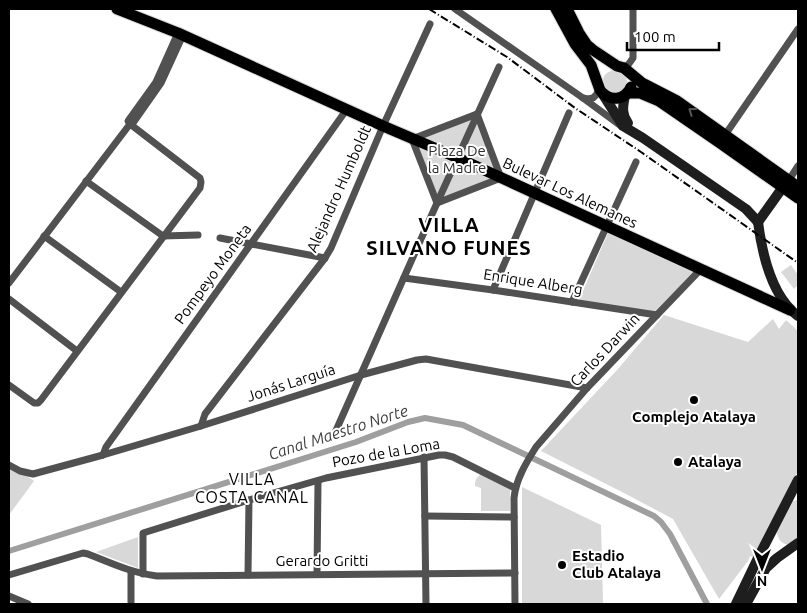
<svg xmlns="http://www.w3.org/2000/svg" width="807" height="613" viewBox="0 0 807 613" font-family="Ubuntu,sans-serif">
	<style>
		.green { fill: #d8d8d8 }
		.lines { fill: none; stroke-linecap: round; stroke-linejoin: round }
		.canal { stroke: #9f9f9f; stroke-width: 6 }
		.primary-casing { stroke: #dbdbdb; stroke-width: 13 }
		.street { stroke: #515151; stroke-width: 7 }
		.secondary { stroke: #1e1e1e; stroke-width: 10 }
		.primary { stroke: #000; stroke-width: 11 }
		.rail { stroke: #000; stroke-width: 2; stroke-dasharray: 8 2.5 1 2.5; stroke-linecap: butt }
		.oneway { stroke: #595959 }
		.poi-dot { fill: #000; stroke: #fff; stroke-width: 2 }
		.labels { text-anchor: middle; stroke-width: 4; stroke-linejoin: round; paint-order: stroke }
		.park-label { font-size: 15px; fill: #2f2f2f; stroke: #fff }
		.street-label { font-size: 15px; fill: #000; stroke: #fff }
		.poi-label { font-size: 15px; font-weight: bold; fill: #000; stroke: #fff; text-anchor: start }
		.water-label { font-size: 16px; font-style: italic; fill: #404040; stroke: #fff }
		.neighbourhood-label { font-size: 16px; letter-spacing: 1px; fill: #000; stroke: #fff }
		.district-label { font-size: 20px; font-weight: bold; letter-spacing: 1px; fill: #000; stroke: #fff }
	</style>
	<rect width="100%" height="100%" fill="#fff"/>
	<g class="green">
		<path d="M613,70C621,73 627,74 627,83L621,93H610C602,83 599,75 613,70Z"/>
		<polygon points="474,117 497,176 439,199 417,143 420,139"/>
		<polygon points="608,233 693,272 656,312 579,300"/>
		<polygon points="791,265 798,275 798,285 794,289 781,272"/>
		<polygon points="664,315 748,342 773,319 779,329 786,320 798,331 798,471 753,557 750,556 748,561 719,599 673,519 624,493 541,451 617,370"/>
		<polygon points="9,469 27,476 34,481 9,515"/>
		<path d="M481,474L510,488V511H481V488L475,486C475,480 476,478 481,474Z"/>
		<polygon points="522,487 601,525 603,604 522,604"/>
		<path d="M798,500V540L789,545C782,544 778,540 777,532L793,501Z"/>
		<polygon points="138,537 138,568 96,552"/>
	</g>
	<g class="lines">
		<polyline class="canal" points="9,551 356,442 408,422 425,418 463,425 654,516 661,522 670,534 707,604"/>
		<defs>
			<g id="primary">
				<polyline points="117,9 178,33 383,126 458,158 790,310"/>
				<path d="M556,9L575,44L591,65L600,90C609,102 625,101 631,87"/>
				<polyline points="567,9 579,33 587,45 593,50 617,66 624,68 642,83 677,101 798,187"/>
				<polyline points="627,93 640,93 659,101 720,143 798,198"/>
			</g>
		</defs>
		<use href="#primary" class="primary-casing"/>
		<g class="street">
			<polyline points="455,9 583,98 621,126"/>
			<polyline points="622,67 628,65 633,58 633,9"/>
			<polyline points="583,98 588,99 593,98 597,94 599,87"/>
			<polyline points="130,124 128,121 156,82 178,33"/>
			<polyline points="725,135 798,29"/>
			<polyline points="86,181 163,236 198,235"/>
			<polyline points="787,183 798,166"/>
			<polyline points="437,203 501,178 477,114"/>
			<polyline points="437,203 412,139 477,114"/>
			<polyline points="44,236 121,292"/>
			<polyline points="220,238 325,258"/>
			<polyline points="404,278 493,290 657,315"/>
			<polyline points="9,283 130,124 133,123 161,83 183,35"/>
			<polyline points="493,290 569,113"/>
			<polyline points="9,299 77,351"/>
			<polyline points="572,302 636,162"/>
			<polyline points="9,385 34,403 38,403 41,400 200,188 201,182 200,178 130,124"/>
			<polyline points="201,426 205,414 325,258 331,248 383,126 430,24"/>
			<polyline points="334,435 437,203 499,67"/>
			<polyline points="103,455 106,447 347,109"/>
			<polyline points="424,457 426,604"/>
			<polyline points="9,465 20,471 33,474 103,455 201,426 361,375 417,360 426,359 587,388"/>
			<polyline points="425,516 514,517"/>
			<polyline points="131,571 131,604"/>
			<polyline points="143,574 143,533 249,500 326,478 439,455 445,455 453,457 515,488"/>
			<polyline points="317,574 318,481"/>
			<path d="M9,575L83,553L88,554C111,563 132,573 157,576L515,573"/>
			<polyline points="248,575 249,500"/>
			<polyline points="9,596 28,604"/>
			<path d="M515,604L514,498C516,479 526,463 536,447L587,388L701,269"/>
		</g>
		<g class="secondary">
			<polyline points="602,93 623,126 643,138 746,209 758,222"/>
			<path d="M625,95C623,106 621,114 628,123"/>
			<path d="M758,222C762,253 771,296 798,316"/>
			<polyline points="758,222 783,187"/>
			<polyline points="736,604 759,556 798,480"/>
			<polyline points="746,604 766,568 777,558 798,543"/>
		</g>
		<use href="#primary" class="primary"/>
		<polyline class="rail" points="429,9 507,57 575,108 641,152 798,263"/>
	</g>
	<defs><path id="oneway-chevron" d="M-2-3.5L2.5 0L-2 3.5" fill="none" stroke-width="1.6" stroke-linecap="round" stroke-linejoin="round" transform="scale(1.25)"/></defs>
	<use class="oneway" href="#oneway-chevron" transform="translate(692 111) rotate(-145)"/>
	<g class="poi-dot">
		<circle cx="694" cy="400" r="5"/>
		<circle cx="678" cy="462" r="5"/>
		<circle cx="562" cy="565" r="5"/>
	</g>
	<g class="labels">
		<g class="park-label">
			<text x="457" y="156">Plaza De<tspan x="457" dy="17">la Madre</tspan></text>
		</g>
		<g class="street-label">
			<text transform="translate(339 189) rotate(-66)" y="5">Alejandro Humboldt</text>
			<text transform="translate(570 193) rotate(25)" y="5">Bulevar Los Alemanes</text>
			<text transform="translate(213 274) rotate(-54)" y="5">Pompeyo Moneta</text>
			<text transform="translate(533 282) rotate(9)" y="5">Enrique Alberg</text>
			<text transform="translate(605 350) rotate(-47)" y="5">Carlos Darwin</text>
			<text transform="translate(291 383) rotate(-18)" y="5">Jonás Larguía</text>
			<text transform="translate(386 453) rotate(-10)" y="5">Pozo de la Loma</text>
			<text x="322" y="566">Gerardo Gritti</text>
		</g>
		<g class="poi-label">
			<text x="694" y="422" text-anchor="middle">Complejo Atalaya</text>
			<text x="688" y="467">Atalaya</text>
			<text x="572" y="561">Estadio<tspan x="572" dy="17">Club Atalaya</tspan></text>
		</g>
		<g class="water-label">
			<text transform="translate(338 432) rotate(-18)" y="6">Canal Maestro Norte</text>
		</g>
		<g class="neighbourhood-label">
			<text x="252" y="485">VILLA<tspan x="252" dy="18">COSTA CANAL</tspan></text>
		</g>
		<g class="district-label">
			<text x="449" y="232">VILLA<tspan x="449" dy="23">SILVANO FUNES</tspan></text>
		</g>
	</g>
	<rect width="807" height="613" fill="none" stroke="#000000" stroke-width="20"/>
	<g transform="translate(762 568) rotate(180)" stroke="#ffffff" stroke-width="4" paint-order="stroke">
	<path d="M0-4L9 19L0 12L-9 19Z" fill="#000000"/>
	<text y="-8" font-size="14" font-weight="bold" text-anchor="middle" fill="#000000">N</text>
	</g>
	<path d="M627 42v8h92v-8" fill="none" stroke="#000000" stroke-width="2.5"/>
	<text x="634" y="42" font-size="15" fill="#000000" stroke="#ffffff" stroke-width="4" paint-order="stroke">100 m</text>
</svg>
